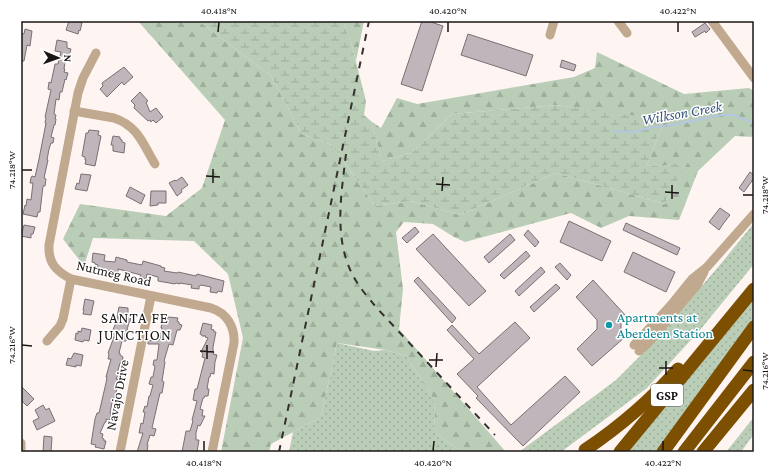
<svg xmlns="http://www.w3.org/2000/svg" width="775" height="473" viewBox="0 0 775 473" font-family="'Crimson Pro',serif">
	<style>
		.grass { fill: url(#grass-dots) }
		.forest { fill: url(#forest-firs) }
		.wetland { fill: url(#wetland-marsh) }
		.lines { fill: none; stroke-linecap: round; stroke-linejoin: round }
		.stream { stroke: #b4c6e0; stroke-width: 2 }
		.building { fill: #bfb5ba; stroke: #797074 }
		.minor { stroke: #c0a98e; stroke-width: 9 }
		.highway { stroke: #7d4f00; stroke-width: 13 }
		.rail { stroke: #35302f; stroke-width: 2; stroke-dasharray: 7 7; stroke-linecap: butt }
		.ticks { fill: none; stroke: #1a1615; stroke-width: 1.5 }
		.culture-dot { fill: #0f9aa8; stroke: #fff; stroke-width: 1.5 }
		.labels { text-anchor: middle; stroke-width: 3; stroke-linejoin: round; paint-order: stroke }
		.shield { fill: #fff; stroke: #5f5c5b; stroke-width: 1 }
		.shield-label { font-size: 13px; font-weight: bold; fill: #1a1615 }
		.street-label { font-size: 14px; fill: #1a1615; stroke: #fff }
		.culture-label { font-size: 14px; fill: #0d838f; stroke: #fff; text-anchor: start }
		.water-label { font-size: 15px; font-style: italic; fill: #3a567c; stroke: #fff }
		.neighbourhood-label { font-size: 15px; letter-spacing: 1px; fill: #1a1615; stroke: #fff }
		.neatline { fill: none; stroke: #1a1615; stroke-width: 1.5 }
		.ticks-label { font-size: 10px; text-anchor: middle; fill: #1a1615 }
	</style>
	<defs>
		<pattern id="grass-dots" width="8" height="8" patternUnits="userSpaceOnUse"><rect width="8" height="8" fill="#bacdb7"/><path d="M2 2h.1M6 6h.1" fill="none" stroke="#9faf9c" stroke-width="1.8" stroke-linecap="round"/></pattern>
		<pattern id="forest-firs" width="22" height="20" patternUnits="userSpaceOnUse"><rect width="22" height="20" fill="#bacdb7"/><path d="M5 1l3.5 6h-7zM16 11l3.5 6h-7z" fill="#9faf9c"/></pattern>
		<pattern id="wetland-marsh" width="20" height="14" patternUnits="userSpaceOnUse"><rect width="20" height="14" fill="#bacdb7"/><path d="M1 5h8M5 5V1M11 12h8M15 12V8" fill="none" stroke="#9faf9c"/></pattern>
	</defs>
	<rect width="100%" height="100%" fill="#fef5f2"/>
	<g class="grass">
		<polygon points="754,223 754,264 700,330 647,388 561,452 519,452 616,380 650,346 719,266"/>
		<polygon points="754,296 754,320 656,452 628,452"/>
		<polygon points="337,343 374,351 386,350 406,356 434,399 435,433 462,452 289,452 293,432 321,417"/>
		<polygon points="754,417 754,434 741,452 726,452"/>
	</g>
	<g class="forest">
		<polygon points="138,21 199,21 271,76 302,134 332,145 375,206 411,201 460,215 556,173 665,204 688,161 663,166 647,165 662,125 646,118 557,105 452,114 413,152 382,161 371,121 381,128 397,98 417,104 574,77 595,68 597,52 684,94 749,88 754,91 754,137 735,136 698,171 679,220 629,216 601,228 571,213 465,242 454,237 433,224 404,222 396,232 403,289 399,329 506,452 462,452 435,433 434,399 406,356 386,350 337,343 321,417 271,444 269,452 221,452 243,338 228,274 194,241 93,238 84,266 63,239 80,204 166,216 202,188 225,120"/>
		<polygon points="343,21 364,21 356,61 352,46"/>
	</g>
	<polygon class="wetland" points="199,21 343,21 352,46 366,101 364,115 371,121 382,161 413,152 452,114 557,105 646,117 662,125 647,165 663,166 689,160 665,204 556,173 460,215 411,201 375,206 332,145 302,134 271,76"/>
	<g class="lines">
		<polyline class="stream" points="613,131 633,132 654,127 672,125 722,115 734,115 748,121 754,121"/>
	</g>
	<g class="building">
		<polygon points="69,21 76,21 82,23 80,31 79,30 78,34 66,30"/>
		<polygon points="422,21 428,21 443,26 422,91 401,84"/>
		<polygon points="705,23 710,29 706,33 705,31 695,37 692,32"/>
		<polygon points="25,29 32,31 30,46 27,45 24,61 21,61 21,33 24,34"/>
		<polygon points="468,34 533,55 526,76 461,55"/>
		<polygon points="57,40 67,42 67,48 71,49 69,56 66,55 64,69 65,69 64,72 68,73 66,80 65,79 62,92 60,92 59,100 56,99 54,114 56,115 55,119 56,119 55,125 54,125 51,137 54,138 53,143 51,143 49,149 47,160 48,160 44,178 46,179 45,186 43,186 40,212 38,212 37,217 23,214 25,205 26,206 27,199 31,200 33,183 30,183 31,178 32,176 35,177 39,159 46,123 45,123 46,118 45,117 51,90 48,89 49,82 51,83 55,64 58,64 61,52 55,51"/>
		<polygon points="562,60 576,65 574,71 560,67"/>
		<polygon points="124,67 133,77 124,85 122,82 107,97 100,89 103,86 102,83"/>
		<polygon points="140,92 148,101 146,102 150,112 156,108 163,117 156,123 153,120 151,122 150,120 148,121 134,108 135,105 131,101"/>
		<polygon points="89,130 99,131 98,135 101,136 95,166 85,164 86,160 85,160 85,157 82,156 86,133 88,133"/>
		<polygon points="113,136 120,137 120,139 122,140 122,142 125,143 124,153 113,151 113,145 111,145"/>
		<polygon points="750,172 754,175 754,178 744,192 739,188"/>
		<polygon points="81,174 91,175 87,191 75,189 77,183 79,184"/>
		<polygon points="182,177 188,185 181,190 182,192 177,196 169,183 175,180 176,181"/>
		<polygon points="130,187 145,195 141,204 126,196"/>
		<polygon points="151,191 166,191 166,203 158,203 158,205 150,206"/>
		<polygon points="720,208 730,215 723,224 719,230 709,222"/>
		<polygon points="569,221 611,241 602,261 560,242"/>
		<polygon points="626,223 680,248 677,255 623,230"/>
		<polygon points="24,225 35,227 33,234 31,234 31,238 21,236"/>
		<polygon points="415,227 419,232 407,243 402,238"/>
		<polygon points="528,230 539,242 535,247 524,235"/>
		<polygon points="433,234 486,291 469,306 416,249"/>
		<polygon points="510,234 515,240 489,263 484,257"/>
		<polygon points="526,251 530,256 504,279 500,275"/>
		<polygon points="633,252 675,272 666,292 624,272"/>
		<polygon points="93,253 105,255 104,261 115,262 116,257 127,260 127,262 142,265 143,261 161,266 161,267 165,268 164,271 177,273 178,272 196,276 197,274 224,281 222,292 218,291 217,293 210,292 211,287 201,285 200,286 199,286 199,289 191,288 192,285 180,283 180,284 176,283 175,284 158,281 158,277 147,274 146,279 140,277 141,275 118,269 118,273 97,268 98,265 95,264 95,263 92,262"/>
		<polygon points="560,263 571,275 567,280 555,267"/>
		<polygon points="541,267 545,272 519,296 515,291"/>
		<polygon points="418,277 456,318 452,323 414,281"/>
		<polygon points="593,280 626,316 621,320 621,333 625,337 592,366 577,349 597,329 597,320 576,297"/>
		<polygon points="556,284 560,288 534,312 530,307"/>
		<polygon points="85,299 94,301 91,315 83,314 84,310 83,310"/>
		<polygon points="119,307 128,308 128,315 131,315 130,322 129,322 126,334 128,334 126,341 122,341 119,353 120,353 120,355 123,357 122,363 120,363 117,374 118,375 116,379 118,379 118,381 117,389 114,398 113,398 110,413 111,413 110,420 106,419 106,422 105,422 100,433 103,434 102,438 104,439 104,441 106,441 104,449 95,447 96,445 91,444 95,419 97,413 99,413 106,383 107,377 106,377 111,359 108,359 109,354 108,353 114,337 112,337 113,332 112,332 118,318 117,317"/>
		<polygon points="168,317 178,318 177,321 179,322 179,324 182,325 180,330 177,330 173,345 169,344 164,361 165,362 162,381 164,382 162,393 160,393 152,428 156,429 154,436 150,435 147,445 148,445 147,452 137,452 143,433 139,433 141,423 143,424 145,412 143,412 145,406 147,407 149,396 150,396 153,385 149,384 151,377 153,377 155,366 153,365 154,360 157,360 159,344 148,344 148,341 160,339 162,328 161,328 162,322 166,323"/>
		<polygon points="515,322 530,338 477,387 511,425 565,376 580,392 523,446 476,398 478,396 457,374 474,359 447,330 452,325 479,354"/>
		<polygon points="203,323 212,325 211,329 214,330 214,332 216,332 213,347 213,351 214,352 213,354 217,355 215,362 214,374 211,373 210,377 209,377 207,389 209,389 208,396 205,396 204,398 203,398 200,409 203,410 202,416 205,416 200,426 198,425 196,433 196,440 199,440 197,452 182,452 186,431 190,431 193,421 192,420 197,401 193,400 195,389 197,389 205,358 202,357 203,353 201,352 208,338 205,337 206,336 202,336 202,335 200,334"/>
		<polygon points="82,328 91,330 89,341 84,340 83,342 75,340 76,333 78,334 78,331 81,332"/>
		<polygon points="74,353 83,355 81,366 76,365 76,367 66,365 68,358 71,359"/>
		<polygon points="21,386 34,399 27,406 21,400"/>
		<polygon points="43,405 46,410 49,408 55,421 37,430 33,421 39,418 35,410"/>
		<polygon points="44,436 52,437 51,452 43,452"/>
	</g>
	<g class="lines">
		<g class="minor">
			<polyline points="618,21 627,33"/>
			<polyline points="712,21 754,78"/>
			<polyline points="550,35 554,21"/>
			<path d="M96,53L83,78L78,93L49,245C48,263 56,271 71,279L211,308C227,313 235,327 234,343L212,452"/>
			<path d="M74,111L114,118C138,126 143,144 155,164"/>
			<polyline points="47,341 60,326 63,319 71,279"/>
			<polyline points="634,345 671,305 692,279 707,267 754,214"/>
			<polyline points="639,351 647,344 697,285 704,272"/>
			<polyline points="21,443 21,450"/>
			<polyline points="120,452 151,296"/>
		</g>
		<g class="highway">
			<path d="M585,450C619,427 651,400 678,369"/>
			<polyline points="620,452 754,289"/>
			<polyline points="663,452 754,327"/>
			<polyline points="684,452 754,362"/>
			<polyline points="703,452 754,390"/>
		</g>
		<g class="rail">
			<path d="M346,154C341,197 332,245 358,284C363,292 370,299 375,306L495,435"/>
			<polyline points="279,452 369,21"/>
		</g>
	</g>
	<path class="ticks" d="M218,32L219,22M448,32V22M678,32V22M22,170H32M206,176L220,177M213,183V169M436,184L450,185M442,191L443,177M665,192L679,193M743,195H753M672,199V185M22,345L32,346M200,351L214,352M207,359V345M429,360H443M436,367L437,353M659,368H673M743,370L753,371M666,375V361M204,451V441M433,451L434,441M663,451V441"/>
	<circle class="culture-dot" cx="609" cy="325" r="4"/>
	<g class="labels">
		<rect class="shield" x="651" y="384" width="32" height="22" rx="3"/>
		<g class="shield-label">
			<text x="667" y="400">GSP</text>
		</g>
		<g class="street-label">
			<text transform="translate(114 273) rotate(13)" y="5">Nutmeg Road</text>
			<text transform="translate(117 395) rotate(-79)" y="5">Navajo Drive</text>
		</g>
		<g class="culture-label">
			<text x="617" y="322">Apartments at<tspan x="617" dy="16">Aberdeen Station</tspan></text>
		</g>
		<g class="water-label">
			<text transform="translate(682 113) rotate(-10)" y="5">Wilkson Creek</text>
		</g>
		<g class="neighbourhood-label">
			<text x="135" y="323">SANTA FE<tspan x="135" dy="17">JUNCTION</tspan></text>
		</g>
	</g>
	<rect width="775" height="473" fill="none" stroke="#ffffff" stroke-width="44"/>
	<g transform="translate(58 58) rotate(92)" stroke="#ffffff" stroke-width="3" paint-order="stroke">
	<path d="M0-3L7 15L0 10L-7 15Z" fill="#1a1615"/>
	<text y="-6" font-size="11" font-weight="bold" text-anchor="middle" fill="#1a1615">N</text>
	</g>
	<rect x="22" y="22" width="731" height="429" class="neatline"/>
	<g class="ticks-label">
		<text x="219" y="14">40.418°N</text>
		<text x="448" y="14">40.420°N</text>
		<text x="678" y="14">40.422°N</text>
		<text transform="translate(11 170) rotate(-90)" y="4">74.218°W</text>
		<text transform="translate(764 195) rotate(-90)" y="4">74.218°W</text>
		<text transform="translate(11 345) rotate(-90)" y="4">74.216°W</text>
		<text transform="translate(764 371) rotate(-90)" y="4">74.216°W</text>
		<text x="204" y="466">40.418°N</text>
		<text x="433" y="466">40.420°N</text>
		<text x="663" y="466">40.422°N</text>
	</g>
</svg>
